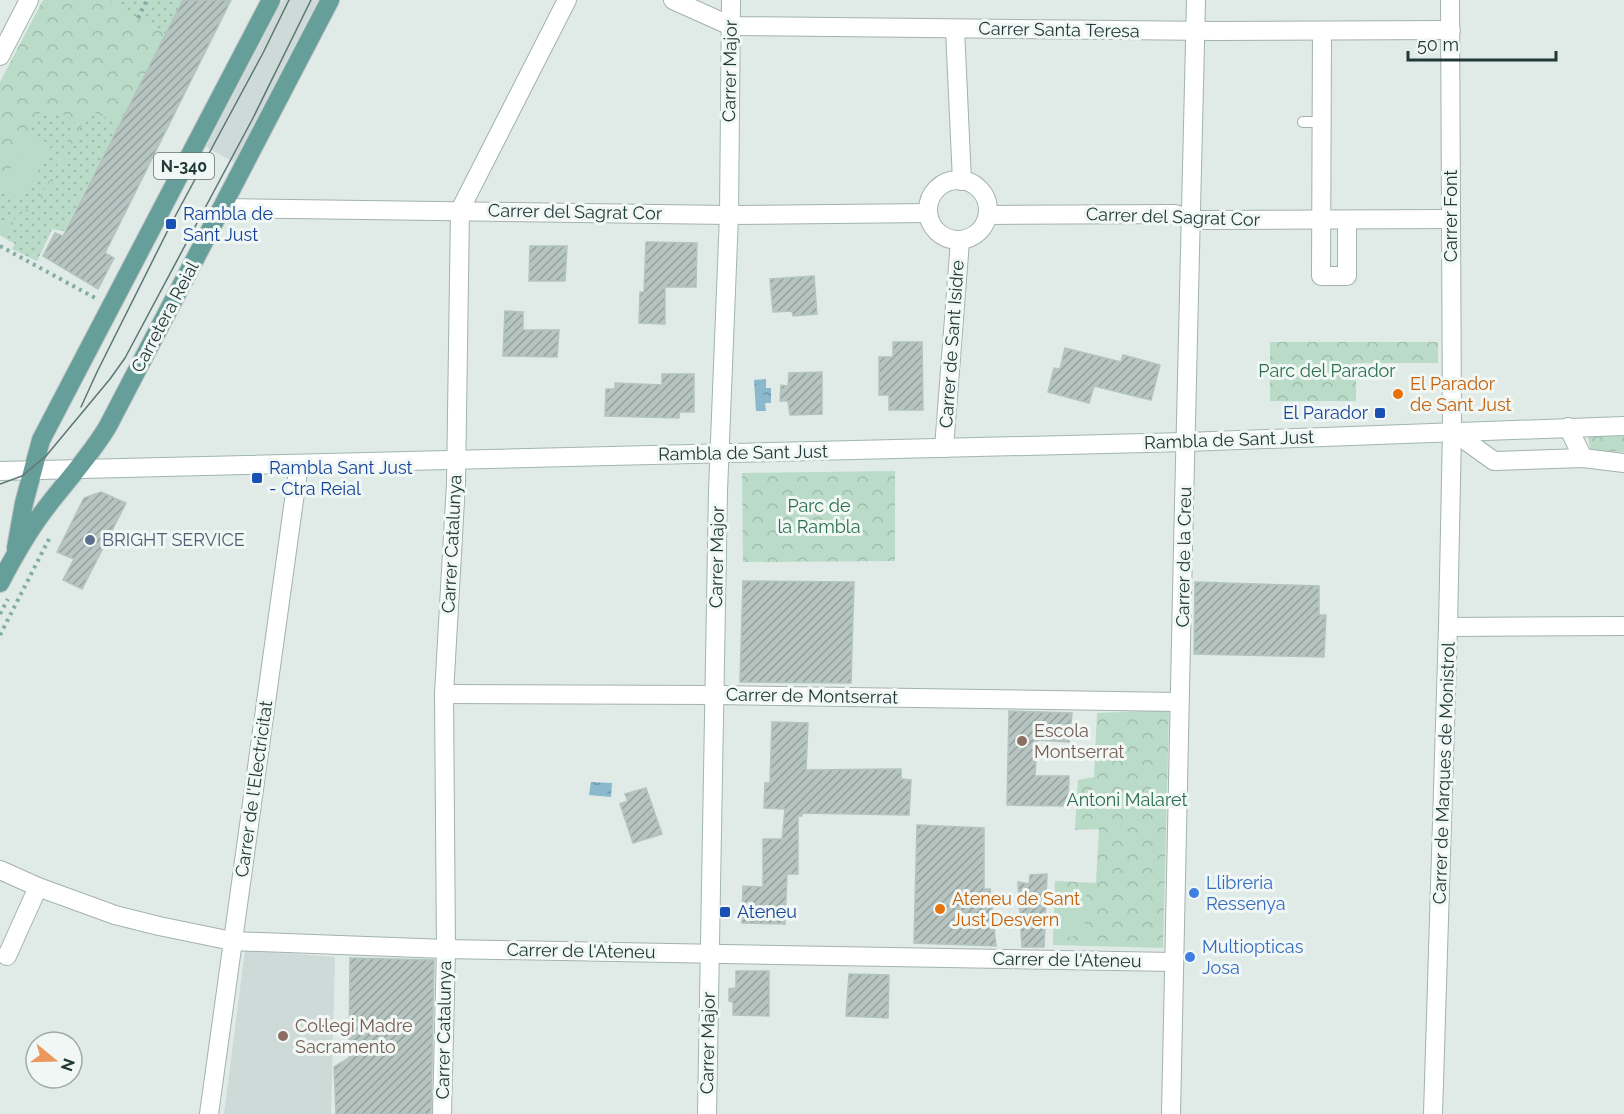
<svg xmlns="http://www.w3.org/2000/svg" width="1624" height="1114" viewBox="0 0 1624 1114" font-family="Raleway,sans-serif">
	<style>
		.built { fill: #cedad7 }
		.park { fill: url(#park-crowns) }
		.garden { fill: url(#garden-dots) }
		.pitch { fill: #badbc8 }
		.water { fill: url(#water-ripples) }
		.building { fill: url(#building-hatch); stroke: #b3c4bf; stroke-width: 1.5 }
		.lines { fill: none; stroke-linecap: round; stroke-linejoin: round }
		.lane-casing { stroke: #a3b2af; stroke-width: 12 }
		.street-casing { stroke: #a3b2af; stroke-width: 20 }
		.secondary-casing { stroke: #a0b6b1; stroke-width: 20 }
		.primary-casing { stroke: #bdc4c3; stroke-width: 20 }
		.path { stroke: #82ada6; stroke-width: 4; stroke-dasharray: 3 4.5; stroke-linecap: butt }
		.lane { stroke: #fff; stroke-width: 10 }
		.street { stroke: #fff; stroke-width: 18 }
		.secondary { stroke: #fff; stroke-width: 18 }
		.primary { stroke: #669e99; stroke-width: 18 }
		.tram { stroke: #5c7673; stroke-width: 1.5 }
		.transit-dot { fill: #1a4fb4; stroke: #f0f7f5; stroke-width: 2 }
		.food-dot { fill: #e8710a; stroke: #f0f7f5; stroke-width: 2 }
		.service-dot { fill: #5c6f8a; stroke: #f0f7f5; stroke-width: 2 }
		.education-dot { fill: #8d6e63; stroke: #f0f7f5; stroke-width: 2 }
		.shop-dot { fill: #3f7fe0; stroke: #f0f7f5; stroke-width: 2 }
		.labels { text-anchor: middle; stroke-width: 6; stroke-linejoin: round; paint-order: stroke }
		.shield { fill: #f0f7f5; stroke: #607370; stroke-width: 1.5 }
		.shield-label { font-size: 16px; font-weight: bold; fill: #223a37 }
		.street-label { font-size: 18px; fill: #223a37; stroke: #f0f7f5 }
		.transit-label { font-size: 18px; fill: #164399; stroke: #f0f7f5; text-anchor: start }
		.park-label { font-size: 18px; fill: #2e6f51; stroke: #f0f7f5 }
		.food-label { font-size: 18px; fill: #c56008; stroke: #f0f7f5; text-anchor: start }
		.service-label { font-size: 18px; fill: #4e5e75; stroke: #f0f7f5; text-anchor: start }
		.education-label { font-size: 18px; fill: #785e54; stroke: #f0f7f5; text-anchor: start }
		.shop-label { font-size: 18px; fill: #366cbe; stroke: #f0f7f5; text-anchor: start }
	</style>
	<defs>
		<pattern id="park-crowns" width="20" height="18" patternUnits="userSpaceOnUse" patternTransform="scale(1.5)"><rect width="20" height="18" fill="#badbc8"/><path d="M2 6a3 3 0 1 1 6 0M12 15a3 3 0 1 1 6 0" fill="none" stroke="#a0bdac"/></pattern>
		<pattern id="garden-dots" width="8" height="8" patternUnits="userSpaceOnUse" patternTransform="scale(1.5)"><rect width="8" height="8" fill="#badbc8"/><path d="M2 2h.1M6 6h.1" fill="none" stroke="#a0bdac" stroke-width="1.8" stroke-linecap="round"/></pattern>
		<pattern id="water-ripples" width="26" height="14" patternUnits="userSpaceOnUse" patternTransform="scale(1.5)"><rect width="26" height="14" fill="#8ab8cd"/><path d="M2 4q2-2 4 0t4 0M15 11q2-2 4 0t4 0" fill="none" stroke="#7097a7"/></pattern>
		<pattern id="building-hatch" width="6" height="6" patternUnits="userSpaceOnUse" patternTransform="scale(1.5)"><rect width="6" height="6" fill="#b6c5c1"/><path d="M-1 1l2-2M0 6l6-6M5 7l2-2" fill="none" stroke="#94a19e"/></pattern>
	</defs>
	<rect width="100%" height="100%" fill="#e0eae7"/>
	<g class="built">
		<polygon points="283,0 318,0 234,162 206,147"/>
		<polygon points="245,950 335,957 331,1114 224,1114"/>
	</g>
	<g class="park">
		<polygon points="43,0 183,0 64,231 52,229 37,261 12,249 15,244 0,235 0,82"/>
		<polygon points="1270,342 1438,342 1438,363 1356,363 1356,401 1270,401"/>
		<polygon points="1588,434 1624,435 1624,452 1590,450"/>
		<polygon points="895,471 895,561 743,562 742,473"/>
		<polygon points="1169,710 1163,948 1053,945 1055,881 1096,883 1099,829 1075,830 1078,780 1094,777 1097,713"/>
	</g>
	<g class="garden">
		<polygon points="107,0 183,0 165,34"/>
		<polygon points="42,108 52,114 55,110 75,121 72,131 74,133 40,198 0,231 0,198 4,191 23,200 51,145 29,133"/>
		<polygon points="90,110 119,124 64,231 52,229 37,261 12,249 15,244 0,235 43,200"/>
	</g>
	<g class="pitch">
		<polygon points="29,133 51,145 23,200 1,189"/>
		<polygon points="1062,887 1087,888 1084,934 1060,939"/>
	</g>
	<g class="water">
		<polygon points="766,379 766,388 771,388 771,403 765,403 766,411 756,411 754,380"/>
		<polygon points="591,782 612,783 611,797 589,795"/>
	</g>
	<g class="building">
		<polygon points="183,0 231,0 105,253 114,258 98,289 43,256 55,233 63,236"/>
		<polygon points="646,242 697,243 696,287 665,287 665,324 639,323 640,292 644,292"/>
		<polygon points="530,246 567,246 565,281 529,281"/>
		<polygon points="814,276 817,314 793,316 792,311 773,312 770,279"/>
		<polygon points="505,311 523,312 523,330 559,330 557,357 503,356"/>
		<polygon points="893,342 922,342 923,410 889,410 889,395 879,395 879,357 893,357"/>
		<polygon points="1065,348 1121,362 1123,355 1160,365 1151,400 1094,386 1089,403 1048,392 1054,368 1060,369"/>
		<polygon points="822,372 822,414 790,415 788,401 780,401 781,385 788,386 789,373"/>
		<polygon points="662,374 694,374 694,412 679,412 679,418 605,416 606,389 615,389 615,383 662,385"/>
		<polygon points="101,492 126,503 82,589 63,580 74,559 57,552 84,498"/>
		<polygon points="743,581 854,582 851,683 740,682"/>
		<polygon points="1195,582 1319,586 1319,615 1326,615 1324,657 1194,654"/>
		<polygon points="1009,711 1072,713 1069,742 1037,740 1035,776 1069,776 1068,806 1007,805"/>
		<polygon points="772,722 808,723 806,770 901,769 901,779 911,780 909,815 802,813 802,816 798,816 798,874 787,874 785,924 742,923 743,886 763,887 763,839 782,839 785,809 764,808 765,783 770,783"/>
		<polygon points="646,788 662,834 633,843 620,804 628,801 625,794"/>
		<polygon points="917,825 984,828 984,889 990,889 996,946 914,943"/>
		<polygon points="1047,874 1044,947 1022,947 1018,882 1029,884 1030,875"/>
		<polygon points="350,958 434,960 431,1114 336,1114 334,1067 349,1058"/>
		<polygon points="736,971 769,971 769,1016 733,1015 733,1002 729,1001 729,989 736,988"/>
		<polygon points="849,974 889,975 888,1018 846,1016"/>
	</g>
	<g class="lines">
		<defs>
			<polyline id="lane" points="1303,122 1322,122"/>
			<g id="street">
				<polyline points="673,0 731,26 1215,31 1451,30"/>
				<polyline points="955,29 962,181"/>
				<polyline points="1322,31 1321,276 1347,276 1347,220"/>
				<polyline points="0,56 29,0"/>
				<circle cx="958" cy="210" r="30"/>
				<polyline points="223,208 729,215 928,213"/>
				<polyline points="988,215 1175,214 1192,220 1451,219"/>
				<polyline points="1568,427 1583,458"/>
				<polyline points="1452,431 1494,461 1583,458 1624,463"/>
				<polyline points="944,448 960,241"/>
				<polyline points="1448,627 1624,626"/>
				<polyline points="444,694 715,695 1179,702"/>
				<polyline points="0,870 38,887 115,915 159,926 232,941 446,949 1174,962"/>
				<polyline points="7,956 38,887"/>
				<polyline points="209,1114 299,464"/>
				<polyline points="442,1114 446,949 444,694 456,483 460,210 567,0"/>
				<path d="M1171,1114C1177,743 1188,371 1196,0"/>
				<polyline points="1433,1114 1448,627 1452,431 1450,0"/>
			</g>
			<g id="secondary">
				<polyline points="0,471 1186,442 1624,426"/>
				<polyline points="707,1114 718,491 729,215 731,0"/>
			</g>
			<g id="primary">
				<polyline points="16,548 24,503 41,440 271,0"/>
				<path d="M0,583C14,556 30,528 49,504C69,478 91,455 108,426L330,0"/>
			</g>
		</defs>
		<use href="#lane" class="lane-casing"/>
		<use href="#street" class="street-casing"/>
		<use href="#secondary" class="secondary-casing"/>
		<use href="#primary" class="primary-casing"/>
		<g class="path">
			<polyline points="138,18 147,0"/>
			<polyline points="0,246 97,299"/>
			<polyline points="0,614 8,599"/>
			<polyline points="0,635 50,537"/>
		</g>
		<use href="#lane" class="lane"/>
		<use href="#street" class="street"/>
		<use href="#secondary" class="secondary"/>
		<use href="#primary" class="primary"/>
		<g class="tram">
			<polyline points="81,407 97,372 171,224 263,53 289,0"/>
			<polyline points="0,484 22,476 46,456 110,379 125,358 253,118 311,0"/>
		</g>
	</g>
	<g class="transit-dot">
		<rect x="165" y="218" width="12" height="12" rx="3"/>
		<rect x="1374" y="407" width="12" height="12" rx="3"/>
		<rect x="251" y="472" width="12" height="12" rx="3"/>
		<rect x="719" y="906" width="12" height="12" rx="3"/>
	</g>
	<g class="food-dot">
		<circle cx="1398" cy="394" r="6"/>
		<circle cx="940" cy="909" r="6"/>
	</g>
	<circle class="service-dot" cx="90" cy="540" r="6"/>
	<g class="education-dot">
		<circle cx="1022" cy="741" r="6"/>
		<circle cx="283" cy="1036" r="6"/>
	</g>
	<g class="shop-dot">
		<circle cx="1194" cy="893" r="6"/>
		<circle cx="1190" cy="957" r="6"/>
	</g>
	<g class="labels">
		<rect class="shield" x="154" y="153" width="60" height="26" rx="4.5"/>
		<g class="shield-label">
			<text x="184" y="172">N-340</text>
		</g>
		<g class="street-label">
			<text transform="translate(1059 30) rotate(1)" y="6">Carrer Santa Teresa</text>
			<text transform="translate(730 71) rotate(-89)" y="6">Carrer Major</text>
			<text transform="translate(575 212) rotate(1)" y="6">Carrer del Sagrat Cor</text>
			<text transform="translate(1451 216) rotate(-90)" y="6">Carrer Font</text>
			<text transform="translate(1173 217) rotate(2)" y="6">Carrer del Sagrat Cor</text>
			<text transform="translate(165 317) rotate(-62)" y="6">Carretera Reial</text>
			<text transform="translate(952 344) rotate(-86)" y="6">Carrer de Sant Isidre</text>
			<text transform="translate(1229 440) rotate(-2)" y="6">Rambla de Sant Just</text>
			<text transform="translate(743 453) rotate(-1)" y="6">Rambla de Sant Just</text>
			<text transform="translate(452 544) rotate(-87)" y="6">Carrer Catalunya</text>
			<text transform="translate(717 557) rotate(-89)" y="6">Carrer Major</text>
			<text transform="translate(1184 557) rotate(-89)" y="6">Carrer de la Creu</text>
			<text transform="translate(812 696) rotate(1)" y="6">Carrer de Montserrat</text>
			<text transform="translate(1444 773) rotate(-88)" y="6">Carrer de Marques de Monistrol</text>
			<text transform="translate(254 789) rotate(-82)" y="6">Carrer de l'Electricitat</text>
			<text transform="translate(581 951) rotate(1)" y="6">Carrer de l'Ateneu</text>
			<text transform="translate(1067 960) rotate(1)" y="6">Carrer de l'Ateneu</text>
			<text transform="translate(444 1030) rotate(-89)" y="6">Carrer Catalunya</text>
			<text transform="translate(708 1043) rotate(-89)" y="6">Carrer Major</text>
		</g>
		<g class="transit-label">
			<text x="183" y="220">Rambla de<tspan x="183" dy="21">Sant Just</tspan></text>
			<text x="1368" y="419" text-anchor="end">El Parador</text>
			<text x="269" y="474">Rambla Sant Just<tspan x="269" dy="21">- Ctra Reial</tspan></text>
			<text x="737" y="918">Ateneu</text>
		</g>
		<g class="park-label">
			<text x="1327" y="377">Parc del Parador</text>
			<text x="819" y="512">Parc de<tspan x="819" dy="21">la Rambla</tspan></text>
			<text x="1127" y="806">Antoni Malaret</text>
		</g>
		<g class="food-label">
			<text x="1410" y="390">El Parador<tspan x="1410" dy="21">de Sant Just</tspan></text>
			<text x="952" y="905">Ateneu de Sant<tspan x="952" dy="21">Just Desvern</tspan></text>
		</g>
		<g class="service-label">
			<text x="102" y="546">BRIGHT SERVICE</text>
		</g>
		<g class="education-label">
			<text x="1034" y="737">Escola<tspan x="1034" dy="21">Montserrat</tspan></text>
			<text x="295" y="1032">Col·legi Madre<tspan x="295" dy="21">Sacramento</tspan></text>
		</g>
		<g class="shop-label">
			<text x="1206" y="889">Llibreria<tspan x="1206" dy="21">Ressenya</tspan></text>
			<text x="1202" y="953">Multiopticas<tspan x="1202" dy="21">Josa</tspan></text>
		</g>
	</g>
	<g transform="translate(54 1060) rotate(109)"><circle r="28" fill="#f0f7f5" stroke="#9eaba9" stroke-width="1.5"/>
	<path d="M0-4.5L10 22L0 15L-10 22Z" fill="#ec975d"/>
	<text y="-9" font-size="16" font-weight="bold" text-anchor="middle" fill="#223a37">N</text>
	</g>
	<path d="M1408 51v9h148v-9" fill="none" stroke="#223a37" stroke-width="3"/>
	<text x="1417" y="51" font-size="18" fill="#223a37" stroke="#f0f7f5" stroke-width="4.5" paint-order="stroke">50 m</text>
</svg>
